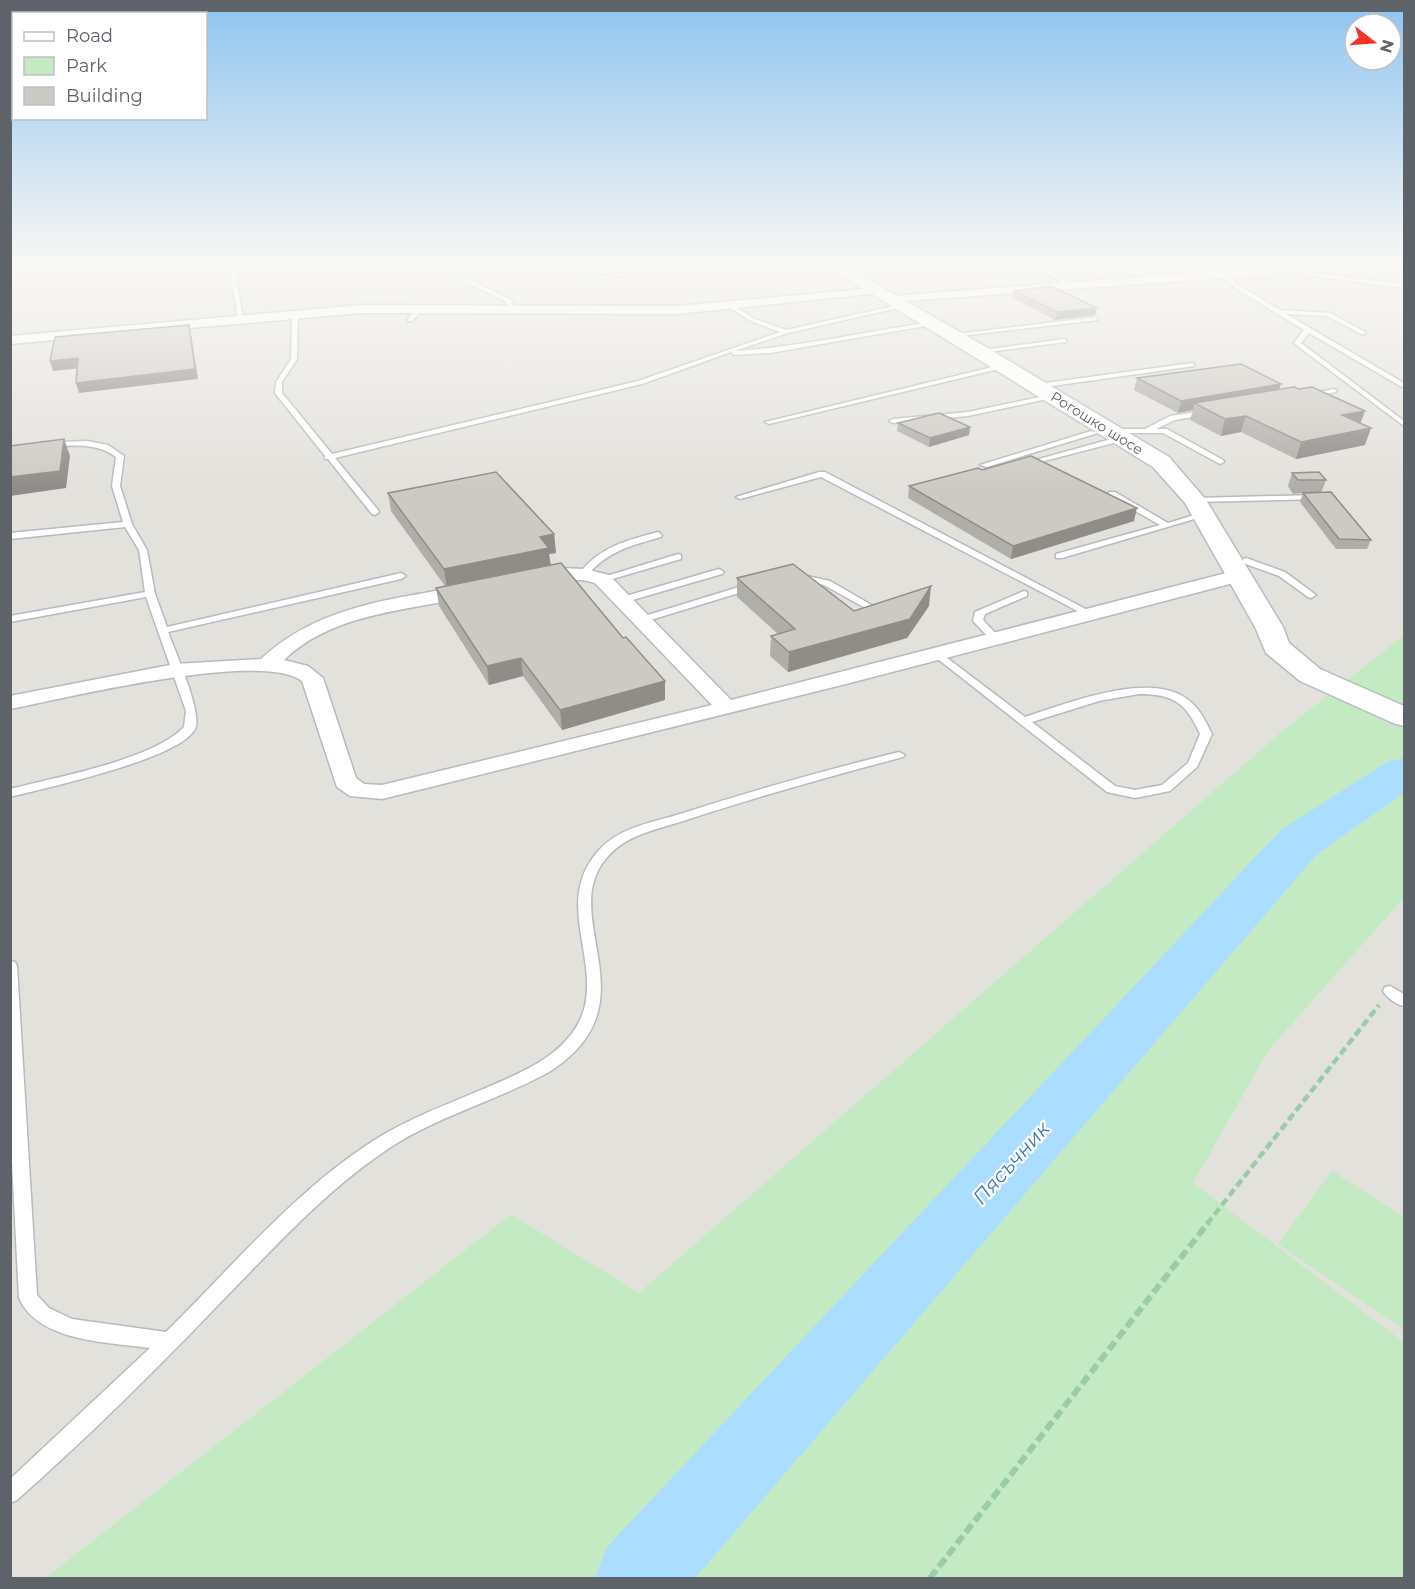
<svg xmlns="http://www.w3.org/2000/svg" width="1415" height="1589" viewBox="0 0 1415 1589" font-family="Montserrat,sans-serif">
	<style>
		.industrial { fill: #e2e1dc }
		.green { fill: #c4eac3 }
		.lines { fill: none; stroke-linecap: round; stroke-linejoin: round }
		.river { fill: #adf; fill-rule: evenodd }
		.service-casing { stroke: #b7babf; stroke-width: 3 }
		.minor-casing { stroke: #b7babf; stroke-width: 3 }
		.secondary-casing { stroke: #b8bcc1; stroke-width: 3 }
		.path-far1 { stroke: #9bcca7; stroke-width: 4.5; stroke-dasharray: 8 4; stroke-linecap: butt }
		.path { stroke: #9bcca7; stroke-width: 6; stroke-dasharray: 10 4.5; stroke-linecap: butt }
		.service { fill: #fff; fill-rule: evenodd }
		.minor { fill: #fff; fill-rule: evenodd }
		.secondary { fill: #fff; fill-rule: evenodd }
		.wall { fill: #b0aea9 }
		.shaded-wall { fill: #908d89 }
		.building { fill: #cdcac4; stroke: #908d89; stroke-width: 1.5 }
		.labels { text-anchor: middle; stroke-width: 4.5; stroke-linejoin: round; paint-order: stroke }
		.far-street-label { font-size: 14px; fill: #5e6369; stroke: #fff }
		.near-water-label { font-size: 20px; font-style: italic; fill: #3b79b1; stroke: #fff }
	</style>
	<rect width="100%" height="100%" fill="#f2efe7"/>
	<g class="industrial">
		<polygon points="11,265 1404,265 1404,635 1281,732 639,1294 511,1214 45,1578 11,1578"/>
		<polygon points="1404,898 1404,1342 1192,1183 1268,1051"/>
	</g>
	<g class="green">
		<polygon points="1404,635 1404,898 1268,1051 1193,1183 1404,1342 1404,1578 45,1578 511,1214 639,1293 1281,732"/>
		<polygon points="1332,1171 1404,1217 1404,1330 1278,1244"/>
	</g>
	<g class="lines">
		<polygon class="river" points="1404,758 1404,793 1317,854 695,1578 595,1578 607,1547 1281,830 1387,762"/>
		<defs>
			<g id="service">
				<polygon points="228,265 234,265 243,319 238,318"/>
				<polygon points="504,265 509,265 518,279 514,279"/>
				<polygon points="552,265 557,265 558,266 555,268"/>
				<polygon points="657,265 663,265 653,272 582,282 579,280 652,269"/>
				<polygon points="881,265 890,265 853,277 848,276"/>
				<polygon points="1234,265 1240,265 1251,274 1246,275"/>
				<polygon points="1044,267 1046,268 1074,286 1069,287 1042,270"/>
				<polygon points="1283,269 1404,284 1404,288 1281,272"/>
				<polygon points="452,271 511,300 515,310 510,311 506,302 450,274"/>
				<polygon points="1224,273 1241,287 1280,310 1330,313 1365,332 1365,334 1361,334 1327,316 1286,314 1404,383 1404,388 1402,387 1309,333 1301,343 1404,421 1404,426 1295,344 1294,343 1304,330 1237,289 1222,276"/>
				<path d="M729,303L755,319L786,330L903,304L906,306L788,333L734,351C801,347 867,331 934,322L937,324L770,353L734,355L731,352L642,384L335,458L378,510L379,512L375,515L372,514L328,459H325V456L275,393L276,382L291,359L292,313L295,311L298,313L297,359L282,382V393L332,454L638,381L780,332L751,321L727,306Z"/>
				<polygon points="419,307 424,308 412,321 408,321 408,319"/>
				<polygon points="1096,317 1098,320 952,337 949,335"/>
				<polygon points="1064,339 1066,340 1066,342 980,353 977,351"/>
				<polygon points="1192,363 1194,364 1194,366 1038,388 1035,386 1038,384"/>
				<polygon points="1005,364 1008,366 1007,367 769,424 765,422"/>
				<polygon points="1334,389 1337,391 1336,392 1308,397 1304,395"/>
				<polygon points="1054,394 1056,395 1056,397 968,416 893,423 889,421 893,419 968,412"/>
				<polygon points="1208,410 1212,412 1211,414 1175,420 1156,429 1167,429 1223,460 1224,462 1220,464 1163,433 1110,433 1106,431 1110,429 1145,429 1170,416"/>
				<polygon points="1091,431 1098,433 987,467 980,465"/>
				<polygon points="1122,436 1125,436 1125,440 1025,466 1021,464"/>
				<path d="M87,441L108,445L124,456L120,486L132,524L147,550L155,594L167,627L401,573L406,576L401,579L168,632C175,651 203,714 195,729C180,759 45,788 10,797V789C57,777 152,760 184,727L186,711L146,597L10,622V616L145,592L139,550L125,527L10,539V533L123,522L112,486L116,457C97,443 74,445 51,447L47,445L60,442Z"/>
				<polygon points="819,472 825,472 1097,615 1095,617 1089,617 821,477 740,499 736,497"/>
				<polygon points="1109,492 1115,492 1168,523 1204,512 1208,515 1062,558 1056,558 1056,554 1160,525 1109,496"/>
				<polygon points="1317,495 1320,495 1320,499 1195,502 1191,500 1195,498"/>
				<path d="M658,532L662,535L661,537C633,545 607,551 588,575H582L580,573C599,547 628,540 658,532Z"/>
				<polygon points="678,554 681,555 681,559 602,582 597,579"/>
				<polygon points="1246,558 1285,572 1316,595 1311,598 1308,597 1279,576 1243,563 1243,559"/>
				<polygon points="719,569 724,572 722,574 622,603 617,600 619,598"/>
				<polygon points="798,574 830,581 875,607 873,609 867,609 824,585 795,579 793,577"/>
				<polygon points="752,583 757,586 755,588 644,622 641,623 636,620 638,618"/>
				<polygon points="1024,591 1027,592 1027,596 985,614 983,620 1001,639 1000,641 992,641 973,621 975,612"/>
				<path d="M938,651L1025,717C1065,704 1146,672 1184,697C1198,705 1205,720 1212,734L1197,767L1170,791L1135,798L1107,792L934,656L933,654L934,652ZM1139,694C1174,694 1186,703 1200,734L1188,763L1162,785L1135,790L1115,786L1032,722L1099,701Z"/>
				<path d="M899,752L905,755L903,757C831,776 760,796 689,819C663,828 631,833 611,853C550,913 659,1002 549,1072C495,1102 433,1117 382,1153C321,1195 271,1251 219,1304C154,1372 87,1438 17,1500L10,1503V1479L150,1348C108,1342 38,1342 19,1298L10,1124V961L15,962L17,966L37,1295L49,1308L72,1319L166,1332C230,1269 297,1189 373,1141C425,1108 485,1093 538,1063C644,998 535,916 601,848C621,827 654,822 680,814C752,791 825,770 899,752Z"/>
				<path d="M1390,986L1404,994V1006C1397,1005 1387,998 1383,991L1385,987Z"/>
			</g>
			<g id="minor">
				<polygon points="1295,265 1318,265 1283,274 891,302 885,299 891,296"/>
				<polygon points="877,288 881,289 881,293 677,314 361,313 10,344 10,336 361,305 677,306"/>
				<path d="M561,568L585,569L609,575L731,700L1238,570L1245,572L1247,576L1245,580L842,685L382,799L350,796L337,787L302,681C261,650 66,698 10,709V696L175,664L261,659C319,605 394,599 469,585L476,587L478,591L476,595C410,611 335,611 284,660L308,666L323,678L356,778L364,784L382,785L712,705L595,583C569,574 549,587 528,582L526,578L528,574Z"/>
			</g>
			<polygon id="secondary" points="825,265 843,265 986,347 1169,457 1206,500 1283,627 1289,643 1320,669 1404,706 1404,726 1393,723 1300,681 1266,653 1255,627 1185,503 1153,467"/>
		</defs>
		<use href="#service" class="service-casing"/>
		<use href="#minor" class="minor-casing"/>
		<use href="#secondary" class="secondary-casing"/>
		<polyline class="path-far1" points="1207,1224 1379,1005"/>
		<polyline class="path" points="930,1578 1208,1223"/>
		<use href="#service" class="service"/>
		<use href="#minor" class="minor"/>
		<use href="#secondary" class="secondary"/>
	</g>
	<g class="wall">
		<polygon points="1014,291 1095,315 1055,320 1013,298"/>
		<polygon points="1137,378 1279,389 1361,424 1365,445 1296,459 1241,432 1221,436 1190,420 1193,410 1178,413 1134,390"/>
		<polygon points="898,423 969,435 929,447 897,431"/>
		<polygon points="1292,473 1326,480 1321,493 1371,540 1367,549 1336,549 1300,502 1303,493 1293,494 1288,486"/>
		<polygon points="909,486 1134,521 1011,559 908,498"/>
		<polygon points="388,493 554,534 556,553 549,554 550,565 623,638 665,681 665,700 562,730 523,676 489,685 439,606 436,588 445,586 391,511"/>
		<polygon points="737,578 854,611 929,606 907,638 788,672 770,656 771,636 778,634 737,597"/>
	</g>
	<g class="shaded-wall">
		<polygon points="1097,308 1095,315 1055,320 1057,312"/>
		<polygon points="189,325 191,334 198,379 79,393 76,383"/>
		<polygon points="78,358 81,368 53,371 50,361"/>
		<polygon points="1281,384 1277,396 1194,403 1193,410 1178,413 1181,401"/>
		<polygon points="1365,411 1359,427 1342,415"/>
		<polygon points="1246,416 1241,432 1221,436 1225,419"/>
		<polygon points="970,427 969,435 929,447 930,438"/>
		<polygon points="1371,428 1365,445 1296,459 1301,442"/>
		<polygon points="64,439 70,456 66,488 10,496 10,477"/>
		<polygon points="1137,508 1134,521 1011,559 1013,546"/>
		<polygon points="554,534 556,553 549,554 551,566 447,588 444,569 540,537"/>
		<polygon points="931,586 929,606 907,638 788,672 789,652"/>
		<polygon points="521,658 523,676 489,685 487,666"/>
		<polygon points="665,681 665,700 562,730 560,710"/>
	</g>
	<g class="building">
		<polygon points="1051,286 1097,308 1057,312 1014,291"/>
		<polygon points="189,325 195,369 76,383 78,358 50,361 55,337"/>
		<polygon points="1241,364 1281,384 1181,401 1137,378"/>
		<polygon points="1294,387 1299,389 1312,387 1365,411 1342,415 1371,428 1301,442 1246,416 1225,419 1194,403"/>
		<polygon points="939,413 970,427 930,438 898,423"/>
		<polygon points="64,439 60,471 10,477 10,446"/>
		<polygon points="1031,456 1137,508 1013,546 909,486 978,468 982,470"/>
		<polygon points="496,472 554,534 540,537 549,548 444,569 388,493"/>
		<polygon points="1319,472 1326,480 1298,480 1292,473"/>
		<polygon points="1331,492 1371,540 1339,539 1303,493"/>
		<polygon points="561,563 623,638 626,637 665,681 560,710 521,658 487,666 436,588"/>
		<polygon points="793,564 854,611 931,586 910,619 789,652 771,636 795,629 737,578"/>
	</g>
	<linearGradient id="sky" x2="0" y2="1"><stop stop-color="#8fc4f1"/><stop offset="0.54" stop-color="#f9f8f4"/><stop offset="1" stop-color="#f9f8f4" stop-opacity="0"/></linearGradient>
	<rect width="1415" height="488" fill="url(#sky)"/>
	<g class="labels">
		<g class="far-street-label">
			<text transform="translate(1097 423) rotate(32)" y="5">Рогошко шосе</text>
		</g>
		<g class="near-water-label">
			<text transform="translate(1011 1163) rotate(-48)" y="7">Пясъчник</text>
		</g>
	</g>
	<rect width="1415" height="1589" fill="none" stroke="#5e6369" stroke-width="24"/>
	<rect x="12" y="12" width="195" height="108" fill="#ffffff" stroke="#bfc1c3" stroke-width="1.5"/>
	<rect x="24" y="32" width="30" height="9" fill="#ffffff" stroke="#bfc1c3" stroke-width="1.5"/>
	<text x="66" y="42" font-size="18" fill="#5e6369">Road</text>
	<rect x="24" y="57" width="30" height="18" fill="#c4eac3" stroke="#bfc1c3" stroke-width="1.5"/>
	<text x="66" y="72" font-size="18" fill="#5e6369">Park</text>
	<rect x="24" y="87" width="30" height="18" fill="#cdcac4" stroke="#bfc1c3" stroke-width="1.5"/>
	<text x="66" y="102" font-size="18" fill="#5e6369">Building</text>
	<g transform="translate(1373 42) rotate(107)"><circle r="28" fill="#ffffff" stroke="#bfc1c3" stroke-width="1.5"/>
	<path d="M0-4.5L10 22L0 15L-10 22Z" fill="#f5322a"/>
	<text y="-9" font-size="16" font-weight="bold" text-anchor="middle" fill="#5e6369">N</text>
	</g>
</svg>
